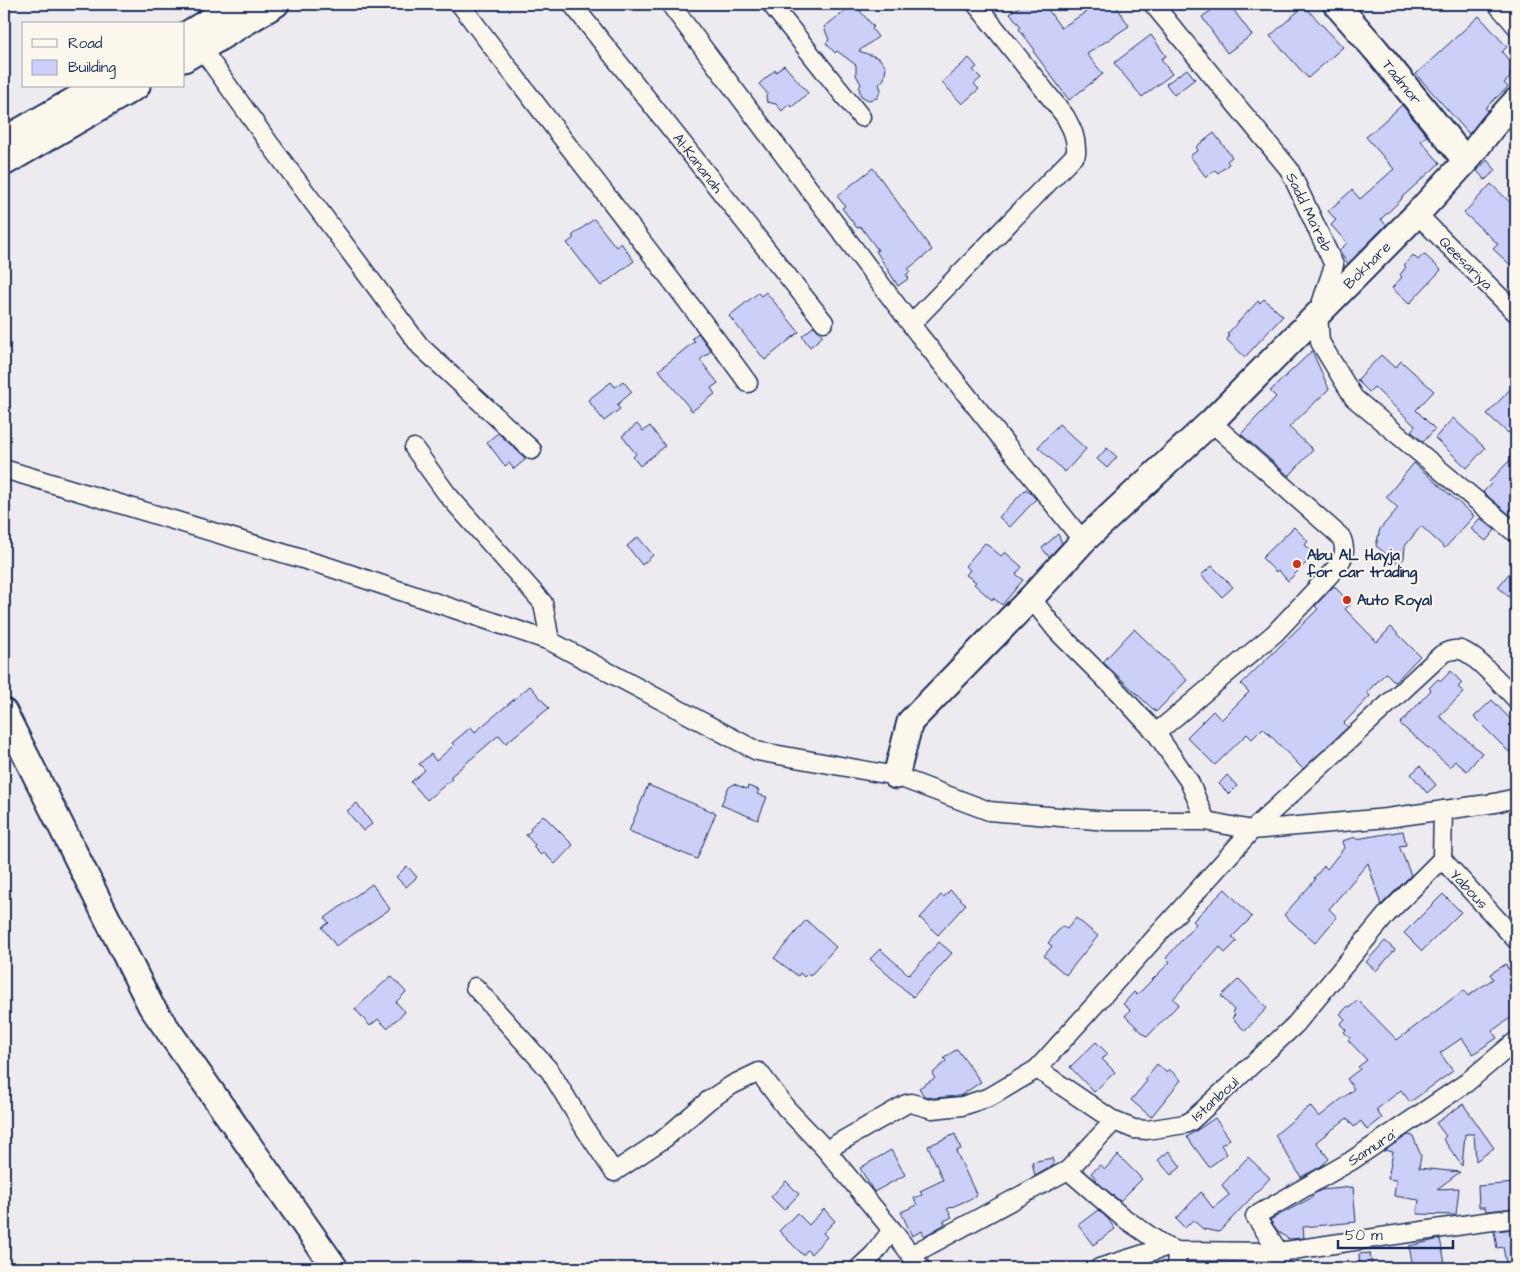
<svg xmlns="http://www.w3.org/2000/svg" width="1520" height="1272" viewBox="0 0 1520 1272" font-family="'Architects Daughter',sans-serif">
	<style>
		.building { fill: #ccd0f8; stroke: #1b2f5e }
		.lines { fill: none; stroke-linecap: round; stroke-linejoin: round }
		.street-casing { stroke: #1b2f5e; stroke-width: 21 }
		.secondary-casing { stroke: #1b2f5e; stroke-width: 29 }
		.street { stroke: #fbf7ec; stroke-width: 18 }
		.secondary { stroke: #fbf7ec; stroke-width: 25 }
		.poi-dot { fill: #c8321e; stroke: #fbf7ec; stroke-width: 2 }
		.labels { text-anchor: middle; stroke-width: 4; stroke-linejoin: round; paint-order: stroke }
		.street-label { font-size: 15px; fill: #1b2f5e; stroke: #fbf7ec }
		.poi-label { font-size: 15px; font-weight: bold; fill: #1b2f5e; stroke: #fbf7ec; text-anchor: start }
	</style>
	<rect width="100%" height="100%" fill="#edebf0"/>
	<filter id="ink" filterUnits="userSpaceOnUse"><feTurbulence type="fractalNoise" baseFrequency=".02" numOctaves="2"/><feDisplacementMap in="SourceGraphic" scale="10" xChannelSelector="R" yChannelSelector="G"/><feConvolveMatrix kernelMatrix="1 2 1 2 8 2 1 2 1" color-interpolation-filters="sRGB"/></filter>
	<g filter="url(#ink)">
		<g class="building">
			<polygon points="854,4 874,27 872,29 878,37 859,51 879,58 886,67 884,79 879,84 881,90 877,98 869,100 861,96 859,88 861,84 856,75 856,65 837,51 835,53 826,43 829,40 824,27"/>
			<polygon points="1023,4 1044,4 1061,28 1086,12 1081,4 1115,4 1129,26 1087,54 1103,74 1069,100 1033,51 1035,50 1019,29 1021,27 1010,13"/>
			<polygon points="1220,4 1229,4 1252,35 1227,53 1202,17"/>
			<polygon points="1304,6 1343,47 1308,78 1270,36"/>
			<polygon points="1479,16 1507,47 1502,52 1516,69 1509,75 1511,77 1504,83 1508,87 1485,108 1488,110 1469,134 1416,74"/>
			<polygon points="1151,35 1166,56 1161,59 1172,74 1142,97 1114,63"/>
			<polygon points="969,58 977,67 973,70 981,78 974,84 979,89 962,104 942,82"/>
			<polygon points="784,65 808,93 792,107 789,104 782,111 776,104 767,102 766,97 767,93 759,84 775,70 776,72"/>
			<polygon points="1187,69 1195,79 1174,95 1166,84"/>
			<polygon points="1402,105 1427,136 1421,141 1440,163 1401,198 1402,199 1381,219 1386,225 1348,264 1339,251 1347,243 1331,225 1336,220 1328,211 1352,190 1360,199 1394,169 1366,137"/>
			<polygon points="1214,133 1232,157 1227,161 1229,164 1218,173 1215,170 1206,177 1190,156 1198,150 1196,147"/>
			<polygon points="1487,160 1496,170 1485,180 1477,171"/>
			<polygon points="873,168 932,250 908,269 910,272 906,275 909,278 898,286 876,251 878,250 860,226 857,228 842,208 845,206 837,196"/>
			<polygon points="1491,184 1516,208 1516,270 1493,249 1498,244 1464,213"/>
			<polygon points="594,219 616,247 621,243 634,261 601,286 567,243 574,238 572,236"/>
			<polygon points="1424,254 1441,270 1409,304 1392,288 1402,277 1400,275 1406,267 1404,265 1413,255 1418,260"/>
			<polygon points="766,292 799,332 765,360 729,316 758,293 761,296"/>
			<polygon points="1264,299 1283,316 1245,357 1227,340 1229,336 1227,334 1258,301 1260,303"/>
			<polygon points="814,326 823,336 810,347 802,336"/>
			<polygon points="698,333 711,351 700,360 718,383 711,388 715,394 692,411 659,370 695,341 692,338"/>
			<polygon points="1312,351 1329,389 1289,427 1313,450 1289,476 1241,434 1276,397 1270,391"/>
			<polygon points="1381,355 1395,368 1401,361 1434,391 1416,410 1435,429 1423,442 1411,431 1415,426 1374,387 1369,392 1357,380"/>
			<polygon points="623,381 632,392 617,405 620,409 604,421 588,400 611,382 615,387"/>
			<polygon points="1516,383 1516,425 1508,433 1487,414"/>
			<polygon points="1453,418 1485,448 1467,468 1435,438"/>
			<polygon points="637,424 643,431 650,426 665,446 640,466 633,457 636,454 622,436"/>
			<polygon points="1059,424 1086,449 1065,472 1038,447"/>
			<polygon points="498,433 526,459 514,469 509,463 505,466 487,442"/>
			<polygon points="1107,448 1117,457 1107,468 1097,459"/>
			<polygon points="1510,460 1516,466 1516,520 1483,492 1491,484 1489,482"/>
			<polygon points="1414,463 1474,516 1445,548 1421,526 1405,546 1404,558 1399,564 1376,546 1380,529 1398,508 1386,497"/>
			<polygon points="1026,489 1036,499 1010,527 999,517"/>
			<polygon points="1480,518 1495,530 1486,541 1471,529"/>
			<polygon points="1294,527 1308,541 1305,545 1315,554 1288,581 1278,570 1276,572 1262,558"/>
			<polygon points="1058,534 1062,543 1049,557 1042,548"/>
			<polygon points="638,537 653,555 642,565 627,546"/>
			<polygon points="985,543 1001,556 1005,552 1022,567 1016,574 1023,580 1002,605 993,598 992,600 974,584 976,582 966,575 970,570 965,566"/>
			<polygon points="1516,565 1516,603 1498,587"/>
			<polygon points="1212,566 1233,587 1222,597 1201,575"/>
			<polygon points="1334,586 1351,604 1345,609 1377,642 1391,627 1420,656 1395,682 1386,673 1367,692 1370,696 1344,723 1348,727 1303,769 1263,728 1252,739 1247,734 1215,765 1187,737 1213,711 1221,720 1249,692 1241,684 1318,609 1315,606"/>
			<polygon points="1134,629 1187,680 1156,712 1103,662"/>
			<polygon points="1451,671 1462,683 1458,687 1464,692 1439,716 1482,753 1467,771 1455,761 1450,767 1400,724 1431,690 1429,688 1438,679 1441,681"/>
			<polygon points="530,686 549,708 506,743 499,735 450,777 452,779 427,800 411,782 425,770 419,764 431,754 436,761 454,745 452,743 471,727 475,732"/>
			<polygon points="1492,700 1516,725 1516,745 1509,752 1474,717"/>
			<polygon points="1420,766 1436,785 1427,793 1411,774"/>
			<polygon points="1227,775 1237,786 1229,794 1219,784"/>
			<polygon points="734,784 747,789 748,786 759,790 757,794 767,797 758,820 721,805 728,788"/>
			<polygon points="648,785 716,813 697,859 629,831"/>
			<polygon points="357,803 372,824 363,831 347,811"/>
			<polygon points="543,815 573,845 555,864 544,853 541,855 533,847 535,845 526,835 531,830 530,828"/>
			<polygon points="1403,831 1406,845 1399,846 1411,875 1381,905 1368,863 1329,909 1337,917 1315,943 1284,915 1315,880 1314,878 1324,866 1327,869 1344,848 1342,841 1356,837 1356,839"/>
			<polygon points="407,866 417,877 406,887 396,877"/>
			<polygon points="372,884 390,909 336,946 322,927 329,923 325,918"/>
			<polygon points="1225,889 1252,917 1232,937 1237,941 1225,953 1220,947 1173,999 1179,1004 1147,1037 1125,1016 1130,1010 1123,1004 1134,992 1137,995 1170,962 1166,958 1196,924 1193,921"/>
			<polygon points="950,890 966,904 938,935 920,918 941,895 944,897"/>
			<polygon points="1443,894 1461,912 1422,951 1404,933"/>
			<polygon points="1076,918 1098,936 1066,975 1044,956 1052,946 1048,943 1062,926 1067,929"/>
			<polygon points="806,920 836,947 810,976 807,974 804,977 800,973 798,976 774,958"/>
			<polygon points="1385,941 1395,950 1376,971 1366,962"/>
			<polygon points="939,942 952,953 913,997 870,959 880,949 909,975"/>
			<polygon points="1516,963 1516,1014 1492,1031 1497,1038 1473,1054 1462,1038 1440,1053 1453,1071 1410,1102 1401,1090 1376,1110 1382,1118 1367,1130 1361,1121 1354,1127 1347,1118 1316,1142 1329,1159 1320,1167 1301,1177 1275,1135 1310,1106 1319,1117 1354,1089 1347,1079 1360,1069 1358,1067 1367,1060 1348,1040 1350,1038 1344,1032 1346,1030 1340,1024 1345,1019 1340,1014 1348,1006 1350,1007 1358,1000 1397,1040 1464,990 1468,996 1493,979 1490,974 1506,964 1508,969"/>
			<polygon points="391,976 406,992 396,1002 405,1012 387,1028 378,1019 370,1026 355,1009"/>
			<polygon points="1239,979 1267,1008 1245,1031 1232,1018 1235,1015 1232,1012 1234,1010 1221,996"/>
			<polygon points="1096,1042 1108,1054 1102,1059 1115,1072 1094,1092 1070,1067"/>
			<polygon points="957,1049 981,1082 960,1096 933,1098 924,1096 919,1088 935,1078 932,1074 946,1061 944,1058"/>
			<polygon points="1157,1064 1166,1072 1169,1069 1181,1080 1151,1117 1131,1100 1147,1081 1145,1079"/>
			<polygon points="1463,1104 1494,1148 1476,1161 1474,1134 1465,1134 1462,1166 1443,1139 1446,1136 1436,1123"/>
			<polygon points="1215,1118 1230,1139 1221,1145 1227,1154 1209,1167 1187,1137"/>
			<polygon points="955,1134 961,1149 956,1151 977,1196 947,1209 952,1217 944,1221 945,1224 924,1236 922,1231 912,1236 901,1212 917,1205 914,1198 922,1195 920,1191 943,1180 928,1146"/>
			<polygon points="1408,1135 1413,1136 1421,1156 1419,1168 1460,1172 1437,1189 1459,1188 1456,1215 1417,1214 1419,1200 1394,1196 1396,1180 1388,1179 1393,1152 1385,1150"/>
			<polygon points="891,1150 905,1175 874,1192 860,1168"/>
			<polygon points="1169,1151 1181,1167 1171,1175 1158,1160"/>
			<polygon points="1118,1155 1142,1179 1120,1201 1096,1181 1097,1180 1091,1173 1100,1165 1105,1169"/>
			<polygon points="1248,1157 1270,1178 1219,1232 1203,1229 1193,1220 1185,1228 1176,1219 1201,1192 1213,1208 1229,1195 1222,1185"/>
			<polygon points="1052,1158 1054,1165 1035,1176 1032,1162"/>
			<polygon points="786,1181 799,1194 784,1210 771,1197"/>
			<polygon points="1516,1183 1516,1208 1486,1211 1485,1207 1479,1207 1478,1186"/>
			<polygon points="1353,1187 1356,1222 1303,1227 1304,1238 1288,1239 1277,1230 1270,1220 1313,1197 1312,1195 1321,1190"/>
			<polygon points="824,1209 835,1221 823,1233 827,1237 811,1254 807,1250 803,1255 779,1231 797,1213 809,1225"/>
			<polygon points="1098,1210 1108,1219 1115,1229 1093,1245 1078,1225"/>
			<polygon points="1516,1229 1516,1268 1507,1268 1503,1247 1497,1248 1494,1231"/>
			<polygon points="1440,1239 1446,1268 1413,1268 1409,1246"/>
			<polygon points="1370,1253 1372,1268 1360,1268 1359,1254"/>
		</g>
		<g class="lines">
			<defs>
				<g id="street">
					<path d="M460,4C555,131 655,255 748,383"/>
					<polyline points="572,4 824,322"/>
					<polyline points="670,4 919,335 1083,541"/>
					<polyline points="771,4 861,117"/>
					<polyline points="1153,4 1289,169 1334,265 1318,313 1320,342 1354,398 1513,531"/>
					<polyline points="1497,4 1516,26"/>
					<polyline points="201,48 269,143 420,346 532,450"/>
					<polyline points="1417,214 1516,313"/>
					<path d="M911,324L1076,154C1077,138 1072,129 1065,116L976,4"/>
					<polyline points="414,448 447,494 543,603 550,641"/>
					<polyline points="4,469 329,567 550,641 757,751 896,776 989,811 1107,821 1206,821 1252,830 1387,818 1495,803 1516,798"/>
					<polyline points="1031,598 1057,631 1119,693 1156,733"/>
					<path d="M1206,821L1189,781L1156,733L1275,633L1337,567C1345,557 1346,548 1341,537L1211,422"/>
					<polyline points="1442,859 1516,940"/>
					<polyline points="475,987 550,1071 587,1132 614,1172 665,1138 709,1100 732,1085 759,1072 786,1108 826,1150 892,1230 921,1268"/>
					<path d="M1037,1069L1252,830L1441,655C1447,651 1453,649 1460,650C1473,652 1505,688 1516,699"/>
					<polyline points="826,1150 906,1104 911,1103 932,1109 962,1106 990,1097 1037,1069 1114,1121 1134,1129 1147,1130 1185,1124 1191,1121 1295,1025 1387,914 1442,859 1443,810"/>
					<polyline points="1068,1170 1121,1216 1166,1247"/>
					<polyline points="911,1255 1068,1170 1114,1121"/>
					<polyline points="859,1268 874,1254 892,1230"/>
					<polyline points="1099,1268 1166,1247 1177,1251 1279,1252 1477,1223 1516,1218"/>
					<polyline points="1176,1268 1177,1251"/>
					<polyline points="1278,1268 1279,1252 1255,1216 1351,1161 1466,1083 1516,1041"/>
				</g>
				<g id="secondary">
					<polyline points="1336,4 1376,50 1466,161"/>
					<polyline points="184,36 237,4"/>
					<polyline points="184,59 276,4"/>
					<polyline points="4,140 99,86"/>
					<polyline points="4,163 137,86"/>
					<polyline points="4,712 151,1006 335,1268"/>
					<polyline points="896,776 910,722 1031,598 1083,541 1211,422 1417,214 1466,161 1493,126 1516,101"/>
				</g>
			</defs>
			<use href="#street" class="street-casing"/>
			<use href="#secondary" class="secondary-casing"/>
			<use href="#street" class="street"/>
			<use href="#secondary" class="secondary"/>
		</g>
	</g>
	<g class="poi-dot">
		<circle cx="1297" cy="564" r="5"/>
		<circle cx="1347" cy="600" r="5"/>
	</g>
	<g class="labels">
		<g class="street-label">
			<text transform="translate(1402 82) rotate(51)" y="5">Tadmor</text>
			<text transform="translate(698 163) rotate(52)" y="5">Al-Kananah</text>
			<text transform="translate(1309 212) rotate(64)" y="5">Sadd Ma'reb</text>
			<text transform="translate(1466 263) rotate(45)" y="5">Qeesariya</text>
			<text transform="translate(1367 265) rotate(-45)" y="5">Bokhare</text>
			<text transform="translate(1469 889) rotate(47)" y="5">Yabous</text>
			<text transform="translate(1215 1099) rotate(-42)" y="5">Istanboul</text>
			<text transform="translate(1372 1147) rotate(-33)" y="5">Samura'</text>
		</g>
		<g class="poi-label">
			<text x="1307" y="560">Abu AL Hayja<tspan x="1307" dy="17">for car trading</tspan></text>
			<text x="1357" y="605">Auto Royal</text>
		</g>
	</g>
	<rect width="1520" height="1272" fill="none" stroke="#fbf7ec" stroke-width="20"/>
	<rect x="10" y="10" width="1500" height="1252" fill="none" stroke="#1b2f5e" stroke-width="2" filter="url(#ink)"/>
	<rect x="22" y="22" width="162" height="65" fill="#fbf7ec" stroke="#a1a7b3"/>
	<rect x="32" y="39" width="25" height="8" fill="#fbf7ec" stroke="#a1a7b3"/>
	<text x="68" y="48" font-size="15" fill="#1b2f5e">Road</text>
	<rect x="32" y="60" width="25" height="15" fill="#ccd0f8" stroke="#a1a7b3"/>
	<text x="68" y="72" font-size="15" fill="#1b2f5e">Building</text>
	<path d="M1338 1240v8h115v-8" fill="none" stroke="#1b2f5e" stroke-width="2.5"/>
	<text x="1345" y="1240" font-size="15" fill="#1b2f5e" stroke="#fbf7ec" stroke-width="4" paint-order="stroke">50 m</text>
</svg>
